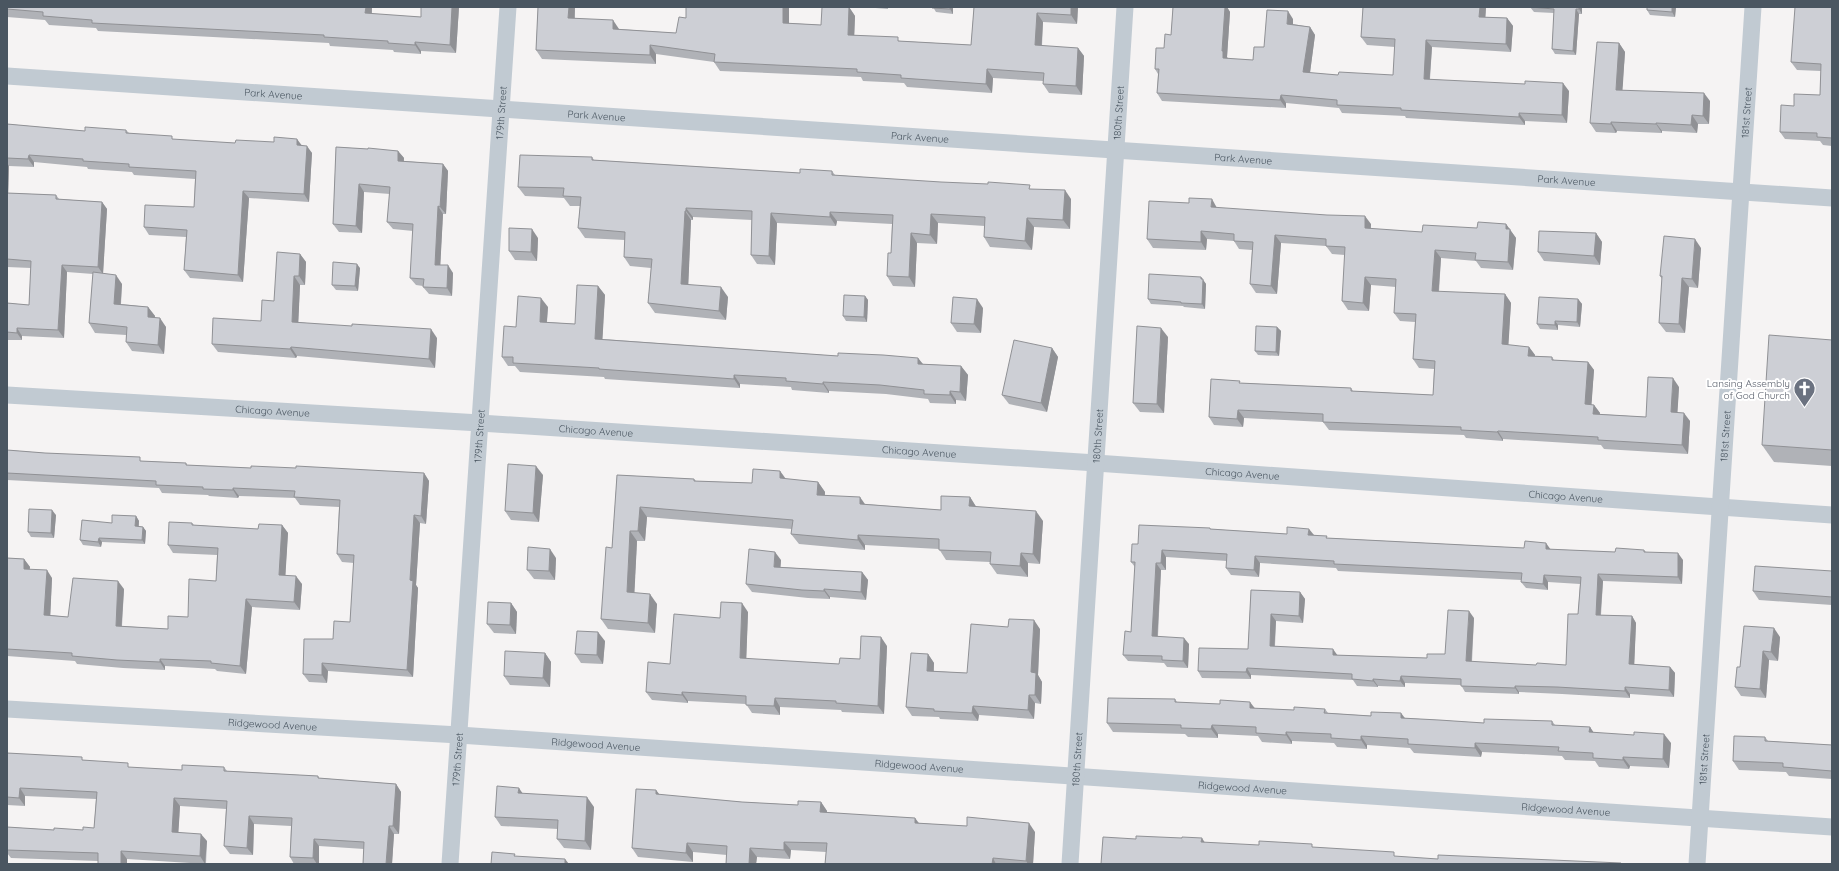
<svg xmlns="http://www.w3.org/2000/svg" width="1839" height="871" viewBox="0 0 1839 871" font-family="Quicksand,sans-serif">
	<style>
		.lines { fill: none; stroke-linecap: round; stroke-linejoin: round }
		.street { stroke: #c1cad2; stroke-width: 17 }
		.wall { fill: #b0b2b7 }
		.shaded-wall { fill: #909195 }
		.building { fill: #cdcfd5; stroke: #909195 }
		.labels { text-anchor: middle; stroke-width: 4; stroke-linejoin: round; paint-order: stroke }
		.street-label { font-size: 10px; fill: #4a5661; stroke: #fff }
		.worship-label { font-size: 10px; fill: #5b616d; stroke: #fff; text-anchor: end }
	</style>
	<rect width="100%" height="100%" fill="#f5f3f3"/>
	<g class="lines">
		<g class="street">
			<path id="s1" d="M7,76L1832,198"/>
			<path id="s2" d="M7,395L480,423L1096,463L1832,515"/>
			<path id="s3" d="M7,709L459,735L1832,827"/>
			<path id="s4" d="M450,864L508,7"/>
			<path id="s5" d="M1070,864L1125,7"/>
			<path id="s6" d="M1697,864L1753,7"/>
		</g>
	</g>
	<g class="wall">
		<polygon points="7,7 372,7 372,14 421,17 421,7 459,7 456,53 421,51 421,54 394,52 393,50 330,46 329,43 98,31 96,28 49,25 45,20 7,17"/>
		<polygon points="538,7 575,7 575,18 619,29 676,33 686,18 789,7 789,23 821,25 849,7 855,16 854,35 901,41 971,45 974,7 1078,7 1077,24 1043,22 1042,46 1078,48 1084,56 1082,95 1049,93 1043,84 1043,81 993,78 992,93 907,87 904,83 863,81 861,77 720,71 714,62 656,54 656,64 542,59 536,50"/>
		<polygon points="863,7 888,7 888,9"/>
		<polygon points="933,7 953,7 953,14 936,12"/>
		<polygon points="1173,7 1227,7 1230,12 1227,57 1228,59 1253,60 1264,47 1293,19 1293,24 1310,27 1315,35 1310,73 1338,75 1393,75 1395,47 1367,45 1361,37 1363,7 1486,7 1485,17 1507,18 1513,26 1511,52 1432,47 1430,79 1569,91 1567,123 1525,121 1525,125 1406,118 1405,116 1342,113 1339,108 1286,103 1286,108 1162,101 1157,93 1158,74 1155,69 1171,35"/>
		<polygon points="1530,7 1582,7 1582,14 1579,14 1576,55 1555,54 1552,49 1554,13 1534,12"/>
		<polygon points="1647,7 1676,7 1675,17 1650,15 1647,10"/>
		<polygon points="1832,7 1832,146 1823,145 1820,141 1785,139 1780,132 1794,106 1820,95 1821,71 1797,70 1791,62"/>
		<polygon points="1619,43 1625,52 1622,90 1710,101 1709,124 1698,124 1697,133 1662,131 1662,133 1617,131 1616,133 1596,132 1590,123"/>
		<polygon points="7,124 85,131 126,130 129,133 175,140 235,143 302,145 312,153 309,202 249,198 243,282 190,278 184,270 186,237 149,235 144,227 194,207 195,179 134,175 132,172 88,169 87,167 34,162 34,167 9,166 8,193 56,195 59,199 102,202 107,209 103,273 122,284 121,304 148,307 155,316 155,317 166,327 164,354 132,351 126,342 126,335 95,333 89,323 93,274 67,272 64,338 22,336 22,340 7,340 7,303 29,305 31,268 7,267"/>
		<polygon points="336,147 398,151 404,158 404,161 443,164 448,171 446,214 443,214 440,265 453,273 452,296 429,294 423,287 423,286 416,285 410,278 413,231 393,229 387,222 390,194 364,192 362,233 339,232 333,224"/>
		<polygon points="592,157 594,160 800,173 832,171 835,175 1032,189 1071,199 1070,229 1034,227 1032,250 990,247 984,237 985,226 938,223 937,244 917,243 915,287 893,286 887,276 891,253 892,224 837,221 836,226 777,223 775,265 757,264 751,255 752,220 693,217 693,220 691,220 688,284 728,297 726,320 655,313 648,303 651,268 630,266 624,257 625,240 585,238 578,228 580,206 570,206 564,198 525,196 518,187"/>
		<polygon points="1189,203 1217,208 1371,224 1371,229 1422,232 1477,228 1506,224 1516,238 1513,270 1481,268 1476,261 1441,258 1439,292 1505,294 1511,303 1508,345 1529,347 1535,355 1535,356 1552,357 1554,360 1588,362 1594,370 1591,405 1594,405 1600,413 1599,414 1646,417 1679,387 1677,413 1690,421 1688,454 1604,449 1601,445 1503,439 1503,441 1466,438 1464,435 1329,430 1323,422 1244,418 1243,427 1214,425 1209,417 1241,383 1351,388 1353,391 1433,395 1434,369 1419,368 1413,359 1415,322 1400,321 1394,313 1396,287 1371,285 1369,311 1348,310 1342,301 1345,255 1332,254 1326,246 1281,243 1277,294 1256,293 1250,284 1252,250 1239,249 1234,241 1207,239 1206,250 1153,248 1147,239"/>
		<polygon points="1596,233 1602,242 1600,265 1544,261 1538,252"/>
		<polygon points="538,238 537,261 515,260 509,251"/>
		<polygon points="1701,248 1698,288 1689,287 1685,333 1666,332 1659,323 1662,279 1660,276"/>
		<polygon points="300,254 306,262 305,285 300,285 298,322 437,338 435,368 297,356 296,358 218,352 212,344 261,321 274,301"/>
		<polygon points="360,268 358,291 336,290 332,285"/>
		<polygon points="1201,277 1206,284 1205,309 1184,307 1183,306 1151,304 1148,299"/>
		<polygon points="598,286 605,295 602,339 838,356 918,358 923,364 961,366 968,375 966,401 956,400 956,404 930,403 928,399 886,394 829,391 829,393 792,390 791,387 740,384 740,388 605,379 604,377 520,372 515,366 508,366 502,357 516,327 548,307 547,322 575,324"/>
		<polygon points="865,296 868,300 867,322 846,321 843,316"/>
		<polygon points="1578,299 1582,304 1580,327 1558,325 1558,330 1540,329 1537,324"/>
		<polygon points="983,308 981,333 957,332 951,323"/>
		<polygon points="1277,327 1281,331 1279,356 1258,355 1255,351"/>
		<polygon points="1168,337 1164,413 1140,412 1133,403"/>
		<polygon points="1832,340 1832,466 1774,462 1762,445"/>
		<polygon points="1052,348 1058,357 1047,412 1009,404 1002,395"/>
		<polygon points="7,450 143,461 186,463 187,465 251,468 424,473 429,481 426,524 420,523 416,585 418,588 413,677 328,671 327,683 309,682 303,674 333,639 350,622 354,563 342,562 337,554 339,507 300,505 295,498 239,496 238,498 209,496 208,495 162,493 159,488 7,480"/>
		<polygon points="780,471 786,479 818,482 825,492 825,495 865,504 941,510 970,497 976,507 1043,521 1040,564 1028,563 1028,577 997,574 990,564 990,562 946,560 939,549 865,545 865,550 799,544 791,534 792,529 647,517 645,541 637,541 634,593 657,604 655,633 608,629 601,619 612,548 617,475 694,479 696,481 752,483"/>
		<polygon points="543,475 539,522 511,520 505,511"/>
		<polygon points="56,515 54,538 31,537 28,532"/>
		<polygon points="136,516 139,521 139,526 143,527 146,531 145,544 102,542 101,547 83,545 80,540 112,523"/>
		<polygon points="192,523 194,525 258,529 282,525 288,533 285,575 302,584 300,610 252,607 246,674 217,671 215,669 165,666 165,670 123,668 77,664 75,661 7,656 7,558 24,559 30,567 29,569 52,578 50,615 68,617 124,589 122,626 168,629 188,617 216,581 217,555 173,553 168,545"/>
		<polygon points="1211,529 1287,534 1314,535 1328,538 1524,548 1615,552 1644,550 1646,552 1683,560 1682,584 1603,581 1601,615 1632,616 1636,623 1634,664 1670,667 1675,673 1674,697 1630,694 1630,698 1562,694 1519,692 1519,694 1465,692 1461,685 1405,683 1405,687 1378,686 1378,687 1357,686 1353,680 1251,675 1251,679 1202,678 1198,671 1248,649 1251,590 1300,592 1305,599 1303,623 1276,621 1275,646 1337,655 1427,658 1445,654 1474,618 1472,662 1536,665 1566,665 1578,614 1580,584 1548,582 1548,590 1526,588 1521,582 1521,580 1338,571 1336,568 1260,563 1259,577 1231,575 1226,568 1227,561 1166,557 1166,570 1161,570 1158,636 1189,644 1188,668 1167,667 1164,663 1128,661 1123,655 1131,632 1135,567 1131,562"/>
		<polygon points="556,558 555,580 534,579 527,570"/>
		<polygon points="781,560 780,567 862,572 868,580 866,600 830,597 830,599 808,598 752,592 746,584"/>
		<polygon points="1832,571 1832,605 1759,600 1753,591"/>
		<polygon points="511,603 517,612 516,634 494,633 487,624"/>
		<polygon points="748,612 746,659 839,664 860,659 887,646 884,714 842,712 841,710 780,707 780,715 752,713 746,704 688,701 688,703 652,700 646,692 670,664 720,618"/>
		<polygon points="1040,629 1038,675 1042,682 1041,704 1035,703 1034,719 979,715 978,721 940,719 939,717 912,716 906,707 928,654 934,663 934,671 967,673"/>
		<polygon points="1780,637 1778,661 1769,660 1766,698 1741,696 1735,687 1740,667"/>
		<polygon points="605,641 603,664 581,663 575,654"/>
		<polygon points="545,653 551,662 550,687 510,685 504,676"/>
		<polygon points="1175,699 1177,702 1254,708 1294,710 1325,709 1328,713 1405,718 1484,723 1552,721 1555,725 1590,727 1593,732 1671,743 1669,768 1630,766 1629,769 1599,767 1595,761 1565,760 1562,756 1482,752 1481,757 1414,753 1410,748 1367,745 1367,749 1337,747 1334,743 1292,741 1292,744 1262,742 1258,736 1218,734 1218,738 1188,737 1185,734 1113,732 1107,723"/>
		<polygon points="1765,737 1768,741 1832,745 1832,779 1789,776 1786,772 1739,770 1733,761"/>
		<polygon points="7,753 84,760 131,768 182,770 224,767 227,771 318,776 319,778 396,784 401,792 399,834 394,834 392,864 363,864 364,849 319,846 319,864 294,864 290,857 291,826 254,824 253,855 230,854 224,846 226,809 180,806 178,832 207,841 206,864 127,859 98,861 11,858 7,853 7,827 54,830 83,830 94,828 96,799 25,796 25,806 7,805"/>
		<polygon points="656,790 659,795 742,802 798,805 821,802 827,811 827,813 915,818 919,823 1035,832 1033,864 825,864 826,852 791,850 790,859 757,857 756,864 726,864 727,855 693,852 693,862 638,857 632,848"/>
		<polygon points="523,794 594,807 591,850 564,848 557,839 558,829 501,826 495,817"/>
	</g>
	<g class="shaded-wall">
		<polygon points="366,7 372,7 371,22 365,13"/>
		<polygon points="452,7 459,7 456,53 450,45"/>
		<polygon points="569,7 575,7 574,26 568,18"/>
		<polygon points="783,7 789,7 789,32 783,23"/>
		<polygon points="849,7 855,16 854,43 848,35"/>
		<polygon points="950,7 953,7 953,14 950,9"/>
		<polygon points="1071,7 1078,7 1077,24 1071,15"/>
		<polygon points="1225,7 1227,7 1230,12 1227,57 1228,59 1223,58 1222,51"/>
		<polygon points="1480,7 1486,7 1485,25 1479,17"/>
		<polygon points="1579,7 1582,7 1582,14 1579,9"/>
		<polygon points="1672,7 1676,7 1675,17 1672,12"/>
		<polygon points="1576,9 1579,14 1576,55 1573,51"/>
		<polygon points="1288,11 1293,19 1293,31 1287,24"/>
		<polygon points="1037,13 1043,22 1041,54 1035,45"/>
		<polygon points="1507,18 1513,26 1511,52 1506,44"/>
		<polygon points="613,20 619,29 619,37 613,29"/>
		<polygon points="1310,27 1315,35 1309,80 1303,72"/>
		<polygon points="1426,40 1432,47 1429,87 1424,79"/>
		<polygon points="415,42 421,51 421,54 415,45"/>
		<polygon points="1619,43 1625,52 1622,98 1616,90"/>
		<polygon points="650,45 656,54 656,64 650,55"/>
		<polygon points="1078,48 1084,56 1082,95 1076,86"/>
		<polygon points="987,69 993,78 992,93 986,84"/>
		<polygon points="1563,83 1569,91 1567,123 1562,115"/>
		<polygon points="1704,93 1710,101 1709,124 1703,116"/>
		<polygon points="1281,95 1286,103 1286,108 1280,100"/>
		<polygon points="1519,113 1525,121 1525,125 1519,117"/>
		<polygon points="1692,115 1698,124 1697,133 1691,125"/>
		<polygon points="1611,122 1617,131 1616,133 1611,124"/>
		<polygon points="1656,123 1662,131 1662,133 1656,124"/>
		<polygon points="297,139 303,147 297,145"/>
		<polygon points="307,146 312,153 309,202 304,194"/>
		<polygon points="398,151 404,158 403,168 398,161"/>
		<polygon points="29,155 34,162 34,167 28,159"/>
		<polygon points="7,163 9,166 8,200 7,198"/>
		<polygon points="443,164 448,171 446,214 440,207"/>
		<polygon points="359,184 364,192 362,233 356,226"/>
		<polygon points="1065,190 1071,199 1070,229 1063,220"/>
		<polygon points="243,191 249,198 243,282 238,275"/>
		<polygon points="1212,199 1217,208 1211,207"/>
		<polygon points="102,202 107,209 103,274 98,267"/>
		<polygon points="438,206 443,214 440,272 435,265"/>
		<polygon points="686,208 693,217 693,220 686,211"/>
		<polygon points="685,211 691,220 688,293 681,284"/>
		<polygon points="830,212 837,221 836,226 830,217"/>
		<polygon points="771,213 777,223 775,265 769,256"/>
		<polygon points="931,214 938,223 937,244 930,235"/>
		<polygon points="1365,216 1371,224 1370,237 1365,228"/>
		<polygon points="1027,218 1034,227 1032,250 1025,241"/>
		<polygon points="1506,224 1516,238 1513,270 1508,262 1506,229"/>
		<polygon points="532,229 538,238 537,261 531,252"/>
		<polygon points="1201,231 1207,239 1206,250 1201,242"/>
		<polygon points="911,233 917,243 915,287 909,277"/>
		<polygon points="1596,233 1602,242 1600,265 1594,256"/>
		<polygon points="1275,235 1281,243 1277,294 1271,286"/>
		<polygon points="1695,239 1701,248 1698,288 1692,279"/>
		<polygon points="1435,250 1441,258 1438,299 1432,291"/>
		<polygon points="300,254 306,262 305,285 299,276"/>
		<polygon points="357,264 360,268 358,291 355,286"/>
		<polygon points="62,265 67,272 64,338 58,330"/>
		<polygon points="448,265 453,273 452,296 447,288"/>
		<polygon points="116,275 122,284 120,313 114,304"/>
		<polygon points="294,276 300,285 298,330 292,322"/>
		<polygon points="1201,277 1206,284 1205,309 1202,304"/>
		<polygon points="1365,277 1371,285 1369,311 1363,303"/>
		<polygon points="1682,278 1689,287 1685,333 1679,324"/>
		<polygon points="598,286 605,295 602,348 595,339"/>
		<polygon points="721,287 728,297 726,320 719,311"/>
		<polygon points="1505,294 1511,303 1508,352 1502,344"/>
		<polygon points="865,296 868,300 867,322 864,317"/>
		<polygon points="541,298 548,307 546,331 540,322"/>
		<polygon points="977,299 983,308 981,333 974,324"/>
		<polygon points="1578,299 1582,304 1580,327 1577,322"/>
		<polygon points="148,307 155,316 154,326 148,317"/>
		<polygon points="160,318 166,327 164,354 158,345"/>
		<polygon points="1555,321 1558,325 1558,330 1555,325"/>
		<polygon points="1277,327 1281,331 1279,356 1276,352"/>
		<polygon points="17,328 22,336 22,340 17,333"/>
		<polygon points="1161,328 1168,337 1164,413 1157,404"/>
		<polygon points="431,329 437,338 435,368 429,359"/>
		<polygon points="291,347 297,356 296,358 290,349"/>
		<polygon points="1529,347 1535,355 1534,364 1528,356"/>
		<polygon points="1052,348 1058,357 1047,412 1041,403"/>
		<polygon points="918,358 925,367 918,364"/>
		<polygon points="1588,362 1594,370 1591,412 1585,404"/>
		<polygon points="961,366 968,375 966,401 960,392"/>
		<polygon points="734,375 740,384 740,388 734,379"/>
		<polygon points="1673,378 1679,387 1677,421 1671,412"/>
		<polygon points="823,382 829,391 829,393 823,384"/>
		<polygon points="950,391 956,400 956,404 950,395"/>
		<polygon points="1594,405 1600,413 1599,422 1593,414"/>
		<polygon points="1238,410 1244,418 1243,427 1237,419"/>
		<polygon points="1684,413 1690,421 1688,454 1682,445"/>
		<polygon points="1498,431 1503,439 1503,441 1497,432"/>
		<polygon points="536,466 543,475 539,522 533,513"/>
		<polygon points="780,471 787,481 780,478"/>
		<polygon points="424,473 429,481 426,524 421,516"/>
		<polygon points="818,482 825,492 824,505 817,495"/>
		<polygon points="233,488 239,496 238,498 233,490"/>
		<polygon points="860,497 867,507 860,504"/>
		<polygon points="970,497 977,508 969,506"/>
		<polygon points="640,507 647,517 645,541 638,531"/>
		<polygon points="52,510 56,515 54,538 51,533"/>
		<polygon points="1036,511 1043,521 1040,564 1033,554"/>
		<polygon points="414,515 420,523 416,585 418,588 413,677 407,670 410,580"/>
		<polygon points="136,516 139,521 138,530 135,526"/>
		<polygon points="282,525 288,533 285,583 279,575"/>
		<polygon points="143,527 146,531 145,544 142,540"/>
		<polygon points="1309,529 1314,535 1308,535"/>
		<polygon points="630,531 637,541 634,602 627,592"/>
		<polygon points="858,535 865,545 865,550 858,540"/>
		<polygon points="99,538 102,542 101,547 98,542"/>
		<polygon points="1546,543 1551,550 1546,549"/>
		<polygon points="550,549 556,558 555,580 549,571"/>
		<polygon points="1162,550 1166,557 1166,570 1161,563"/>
		<polygon points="775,552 781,560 780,575 774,567"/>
		<polygon points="1021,553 1028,563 1028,577 1020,566"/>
		<polygon points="1678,553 1683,560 1682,584 1678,577"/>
		<polygon points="1255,556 1260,563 1259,577 1254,570"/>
		<polygon points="24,559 30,567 29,577 24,569"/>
		<polygon points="1156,563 1161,570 1157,643 1152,636"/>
		<polygon points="47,570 52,578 50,623 44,615"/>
		<polygon points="862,572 868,580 866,600 861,592"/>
		<polygon points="1598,574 1603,581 1600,621 1596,615"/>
		<polygon points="1544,575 1548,582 1548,590 1543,584"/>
		<polygon points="296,576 302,584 300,610 294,602"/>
		<polygon points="118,581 124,589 121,634 116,626"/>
		<polygon points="824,589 830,597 830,599 824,591"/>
		<polygon points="1300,592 1305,599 1303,623 1299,616"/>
		<polygon points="650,594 657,604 655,633 648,623"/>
		<polygon points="246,599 252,607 246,674 240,666"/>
		<polygon points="511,603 517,612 516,634 510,625"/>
		<polygon points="742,603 748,612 746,667 740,658"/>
		<polygon points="1469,611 1474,618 1471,668 1466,661"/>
		<polygon points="1271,614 1276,621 1274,653 1270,646"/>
		<polygon points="1632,616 1636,623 1634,671 1629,664"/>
		<polygon points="1034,620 1040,629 1038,675 1042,682 1041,704 1035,695 1031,672"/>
		<polygon points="1774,628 1780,637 1778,661 1771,652"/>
		<polygon points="598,632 605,641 603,664 597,655"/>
		<polygon points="881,637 887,646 884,714 878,706"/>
		<polygon points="1184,638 1189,644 1188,668 1183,661"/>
		<polygon points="1333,649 1338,656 1333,655"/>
		<polygon points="1763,651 1769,660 1766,698 1760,689"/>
		<polygon points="545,653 551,662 550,687 543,678"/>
		<polygon points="928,654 934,663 933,680 927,671"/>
		<polygon points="160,659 165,666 165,670 160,662"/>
		<polygon points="322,663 328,671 327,683 322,675"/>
		<polygon points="1670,667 1675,673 1674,697 1669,690"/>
		<polygon points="1247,668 1251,675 1251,679 1246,672"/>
		<polygon points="1401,676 1405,683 1405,687 1400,681"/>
		<polygon points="1373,679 1378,686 1378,687 1373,681"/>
		<polygon points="1515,686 1519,692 1519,694 1515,688"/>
		<polygon points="1625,687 1630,694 1630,698 1625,691"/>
		<polygon points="682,692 688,701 688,703 682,695"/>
		<polygon points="1029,695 1035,703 1034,719 1028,710"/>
		<polygon points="775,698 780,707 780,715 774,706"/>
		<polygon points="1250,702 1257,711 1250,708"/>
		<polygon points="973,706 979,715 978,721 972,713"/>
		<polygon points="1401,713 1408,722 1401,718"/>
		<polygon points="1212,725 1218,734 1218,738 1211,729"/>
		<polygon points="1590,727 1596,736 1589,732"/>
		<polygon points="1286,732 1292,741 1292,744 1286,735"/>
		<polygon points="1664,734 1671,743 1669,768 1663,759"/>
		<polygon points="1361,736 1367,745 1367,749 1361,740"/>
		<polygon points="1475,743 1482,752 1481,757 1475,748"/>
		<polygon points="1623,757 1630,766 1629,769 1623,760"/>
		<polygon points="396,784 401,792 399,834 393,826"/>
		<polygon points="20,788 25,796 25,806 19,798"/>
		<polygon points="519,788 525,797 518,793"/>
		<polygon points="656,790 663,799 656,794"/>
		<polygon points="587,797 594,807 591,850 585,841"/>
		<polygon points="174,798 180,806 178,840 172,832"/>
		<polygon points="821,802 827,811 826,821 820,812"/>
		<polygon points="249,816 254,824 253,855 247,848"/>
		<polygon points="915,818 921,827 915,823"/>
		<polygon points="1029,823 1035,832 1033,864 1028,864 1026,861"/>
		<polygon points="389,826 394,834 392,864 386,864"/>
		<polygon points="201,834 207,841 205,864 200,856"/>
		<polygon points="1202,838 1207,846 1201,842"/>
		<polygon points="314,839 319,846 319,864 317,864 313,858"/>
		<polygon points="784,842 791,850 790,859 784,850"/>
		<polygon points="687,843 693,852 693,862 686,853"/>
		<polygon points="750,848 757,857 756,864 749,864"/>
		<polygon points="121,851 127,859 127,864 121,864"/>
		<polygon points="993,858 996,864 992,864"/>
		<polygon points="565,859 569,864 565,864"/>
	</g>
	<g class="building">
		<polygon points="7,7 366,7 365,13 421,17 421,7 452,7 450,45 415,42 415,45 388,43 388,41 324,37 324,35 92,23 92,20 43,16 43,12 7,9"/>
		<polygon points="538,7 569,7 568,18 613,20 613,29 676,33 679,17 686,18 686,7 783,7 783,23 821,25 822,7 849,7 848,35 898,37 898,41 971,45 974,7 1071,7 1071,15 1037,13 1035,45 1078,48 1076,86 1043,84 1044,73 987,69 986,84 901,78 901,75 857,72 857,69 714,62 715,54 650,45 650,55 536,50"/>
		<polygon points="933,7 950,7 950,9 932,8"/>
		<polygon points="1173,7 1225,7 1222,51 1223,51 1223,58 1253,60 1254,47 1264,47 1267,10 1288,11 1287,24 1310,27 1303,72 1338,75 1339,72 1393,75 1395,39 1361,37 1363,7 1480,7 1479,17 1507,18 1506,44 1426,40 1424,79 1525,84 1525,81 1563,83 1562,115 1519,113 1519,117 1401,110 1401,108 1337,105 1337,100 1281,95 1280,100 1157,93 1159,69 1155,69 1156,48 1164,48 1165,34 1171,35"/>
		<polygon points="1530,7 1579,7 1579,9 1576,9 1573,51 1552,49 1554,9"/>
		<polygon points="1647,7 1672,7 1672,12 1647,10"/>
		<polygon points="1795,7 1832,7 1832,138 1817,137 1817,133 1780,132 1781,105 1794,106 1794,94 1820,95 1821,64 1791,62"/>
		<polygon points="1597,42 1619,43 1616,90 1704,93 1703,116 1692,115 1691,125 1656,123 1656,124 1611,122 1611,124 1590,123"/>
		<polygon points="7,124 85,131 85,127 126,130 126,133 172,136 172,139 235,143 236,140 274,142 274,137 297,139 297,145 307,146 304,194 243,191 238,275 184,270 187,230 144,227 145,205 194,207 196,171 129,167 129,164 83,161 83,159 29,155 28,159 7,158"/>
		<polygon points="336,147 368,149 368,148 398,151 398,161 443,164 440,207 438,206 435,265 448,265 447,288 423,287 424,279 410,278 413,224 387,222 390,187 359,184 356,226 333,224"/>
		<polygon points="520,155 592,157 592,160 800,173 800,169 832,171 832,175 941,182 988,184 988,182 1030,185 1029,189 1065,190 1063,220 1027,218 1025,241 984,237 985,217 931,214 930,235 911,233 909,277 887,276 888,253 891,253 893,215 830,212 830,217 771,213 769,256 751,255 752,211 686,208 686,211 685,211 681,284 721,287 719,311 648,303 652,259 624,257 625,232 578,228 581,197 563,196 564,188 518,187"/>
		<polygon points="7,193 56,195 56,199 102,202 98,267 62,265 58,330 17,328 17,333 7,332 7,303 29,305 31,261 7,259"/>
		<polygon points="1189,198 1212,199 1211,207 1327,215 1365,216 1365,228 1422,232 1423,225 1477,228 1478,222 1506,224 1506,229 1510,229 1508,262 1475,260 1476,253 1435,250 1432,291 1505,294 1502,344 1529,347 1528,356 1552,357 1552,360 1588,362 1585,404 1594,405 1593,414 1646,417 1648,377 1673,378 1671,412 1684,413 1682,445 1598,440 1598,437 1498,431 1497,432 1461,430 1461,427 1323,422 1323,414 1238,410 1237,419 1209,417 1211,379 1240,381 1239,383 1351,388 1351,391 1433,395 1435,361 1413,359 1416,314 1394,313 1396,279 1365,277 1363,303 1342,301 1345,247 1326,246 1326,239 1275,235 1271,286 1250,284 1253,242 1234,241 1234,234 1201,231 1201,242 1147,239 1149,201 1189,203"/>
		<polygon points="509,228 532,229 531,252 509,251"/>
		<polygon points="1539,231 1596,233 1594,256 1538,252"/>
		<polygon points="1664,236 1695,239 1692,279 1682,278 1679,324 1659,323 1662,276 1660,276"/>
		<polygon points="277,252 300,254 299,276 294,276 292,322 352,326 352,324 431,329 429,359 291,347 290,349 212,344 213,318 261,321 262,300 274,301"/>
		<polygon points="333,262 357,264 355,286 332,285"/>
		<polygon points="93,272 116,275 114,304 148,307 148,317 160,318 158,345 126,342 127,327 89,323"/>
		<polygon points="1149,274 1201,277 1201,279 1203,279 1202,304 1181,303 1181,302 1148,299"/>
		<polygon points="577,285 598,286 595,339 838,356 838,353 883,355 918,358 918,364 961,366 960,392 950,391 950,395 924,394 924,390 880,385 823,382 823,384 786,381 786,378 734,375 734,379 599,369 599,368 513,363 513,357 502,357 504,326 516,327 518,296 541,298 540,322 575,324"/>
		<polygon points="844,295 865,296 864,317 843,316"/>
		<polygon points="953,297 977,299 974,324 951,323"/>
		<polygon points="1539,297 1578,299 1577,322 1555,321 1555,325 1537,324"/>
		<polygon points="1137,326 1161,328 1157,404 1133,403"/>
		<polygon points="1256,326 1277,327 1276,352 1255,351"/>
		<polygon points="1769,335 1832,340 1832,450 1762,445"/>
		<polygon points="1014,340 1052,348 1041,403 1002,395"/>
		<polygon points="7,450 45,453 140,457 140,461 186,463 186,465 251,468 251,466 296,468 296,466 424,473 421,516 414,515 410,580 413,581 407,670 322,663 322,675 303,674 304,639 333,639 334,621 350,622 354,555 337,554 340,500 294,497 295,491 233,488 233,490 203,489 203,487 156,485 156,481 7,473"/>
		<polygon points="508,464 536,466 533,513 505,511"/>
		<polygon points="753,469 780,471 780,478 818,482 817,495 860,497 860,504 941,510 941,496 970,497 969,506 1036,511 1033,554 1021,553 1020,566 990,564 991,552 939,550 939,539 858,535 858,540 791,534 793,520 640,507 638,531 630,531 627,592 650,594 648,623 601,619 606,547 612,548 617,475 694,479 694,481 752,483"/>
		<polygon points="29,509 52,510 51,533 28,532"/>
		<polygon points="112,515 136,516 135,526 143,527 142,540 99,538 98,542 80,540 82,520 112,523"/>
		<polygon points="169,522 192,523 192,525 258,529 259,524 282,525 279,575 296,576 294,602 246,599 240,666 211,663 211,661 160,659 160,662 117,660 72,656 72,653 7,649 7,558 24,559 24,569 47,570 44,615 68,617 73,578 118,581 116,626 168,629 168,616 188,617 189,579 216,581 218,548 168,545"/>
		<polygon points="1139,525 1210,528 1210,529 1287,534 1287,527 1309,529 1308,535 1327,536 1326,538 1524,548 1525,541 1546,543 1546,549 1615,552 1616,548 1644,550 1644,552 1678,553 1678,577 1598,574 1596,615 1632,616 1629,664 1670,667 1669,690 1625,687 1625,691 1557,687 1515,686 1515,688 1461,686 1461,679 1401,676 1400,681 1373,679 1373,681 1352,679 1352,674 1247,668 1246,672 1198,671 1199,648 1248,649 1251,590 1300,592 1299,616 1271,614 1270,646 1333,649 1333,655 1427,658 1427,654 1445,654 1448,610 1469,611 1466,661 1536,665 1537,663 1566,665 1568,614 1578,614 1581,577 1544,575 1543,584 1521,582 1522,573 1334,564 1334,561 1255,556 1254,570 1226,568 1227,554 1162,550 1161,563 1156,563 1152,636 1184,638 1183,661 1162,660 1162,656 1123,655 1125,631 1131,632 1135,562 1131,562 1132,544 1138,544"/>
		<polygon points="528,547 550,549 549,571 527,570"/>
		<polygon points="749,549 775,552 774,567 862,572 861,592 824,589 824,591 802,590 746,584"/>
		<polygon points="1755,566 1832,571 1832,597 1753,591"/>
		<polygon points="488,602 511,603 510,625 487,624"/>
		<polygon points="721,602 742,603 740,658 839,664 840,658 860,659 861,636 881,637 878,706 836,703 836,701 775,698 774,706 746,705 746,696 682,692 682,695 646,692 648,662 670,664 674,614 720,618"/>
		<polygon points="1009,619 1034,620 1031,672 1036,673 1035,695 1029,695 1028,710 973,706 972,713 934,711 934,709 906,707 911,653 928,654 927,671 967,673 971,624 1008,627"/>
		<polygon points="1744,626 1774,628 1771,652 1763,651 1760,689 1735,687 1737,667 1740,667"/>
		<polygon points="577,631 598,632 597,655 575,654"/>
		<polygon points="505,651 545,653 543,678 504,676"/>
		<polygon points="1108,698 1175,699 1175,702 1220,704 1220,700 1250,702 1250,708 1294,710 1294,707 1325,709 1324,713 1371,716 1371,712 1401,713 1401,718 1439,720 1484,723 1484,719 1552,721 1552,725 1590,727 1589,732 1634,735 1634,732 1664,734 1663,759 1623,757 1623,760 1593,758 1593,753 1558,751 1559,747 1475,743 1475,748 1408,744 1408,739 1361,736 1361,740 1331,738 1331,734 1286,732 1286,735 1256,733 1256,727 1212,725 1211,729 1181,728 1181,725 1107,723"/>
		<polygon points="1734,736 1765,737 1765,741 1832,745 1832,771 1783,767 1783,763 1733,761"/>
		<polygon points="7,753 82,757 82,760 128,763 128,767 182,770 182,765 224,767 224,771 318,776 318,778 396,784 393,826 389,826 386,864 363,864 364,842 314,839 313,858 290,857 292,818 249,816 247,848 224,846 227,801 174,798 172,832 201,834 200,856 121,851 121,864 98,864 98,853 7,850 7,827 54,830 54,828 83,830 83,827 94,828 97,792 20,788 19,798 7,797"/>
		<polygon points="497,786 519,788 518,793 587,797 585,841 557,839 558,820 495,817"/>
		<polygon points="636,789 656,790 656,794 742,802 798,805 798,801 821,802 820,812 915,818 915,823 967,826 967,817 1029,823 1026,861 993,858 992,864 825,864 827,843 784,842 784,850 750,848 749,864 726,864 727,846 687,843 686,853 632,848"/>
		<polygon points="1136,836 1182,838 1182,837 1202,838 1201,842 1259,845 1259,841 1312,844 1312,847 1394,852 1394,856 1438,859 1438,855 1621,863 1621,864 1101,864 1103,837 1136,839"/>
		<polygon points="492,852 515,854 514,856 565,859 565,864 491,864"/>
	</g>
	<defs>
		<symbol id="church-pin" viewBox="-11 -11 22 30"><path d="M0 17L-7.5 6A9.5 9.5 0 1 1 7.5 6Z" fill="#6b7280" stroke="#fff"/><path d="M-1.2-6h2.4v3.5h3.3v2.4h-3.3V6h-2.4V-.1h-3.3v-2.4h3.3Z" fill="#fff"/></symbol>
	</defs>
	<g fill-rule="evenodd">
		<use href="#church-pin" x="1792" y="376" width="25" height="34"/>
	</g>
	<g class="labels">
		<g class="street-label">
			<text dy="4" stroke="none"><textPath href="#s1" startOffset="267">Park Avenue</textPath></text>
			<text dy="4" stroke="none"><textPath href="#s4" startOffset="753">179th Street</textPath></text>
			<text dy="4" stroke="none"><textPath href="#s5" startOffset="753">180th Street</textPath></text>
			<text dy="4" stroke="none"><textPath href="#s6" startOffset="753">181st Street</textPath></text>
			<text dy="4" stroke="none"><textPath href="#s1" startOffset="591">Park Avenue</textPath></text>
			<text dy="4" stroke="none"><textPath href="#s1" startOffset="915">Park Avenue</textPath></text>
			<text dy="4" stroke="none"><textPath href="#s1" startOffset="1239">Park Avenue</textPath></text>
			<text dy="4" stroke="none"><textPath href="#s1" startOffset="1563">Park Avenue</textPath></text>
			<text dy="4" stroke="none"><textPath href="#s2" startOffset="266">Chicago Avenue</textPath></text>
			<text dy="4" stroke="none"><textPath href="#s2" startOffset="590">Chicago Avenue</textPath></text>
			<text dy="4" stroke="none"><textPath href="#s6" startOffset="429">181st Street</textPath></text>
			<text dy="4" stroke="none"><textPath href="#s4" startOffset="429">179th Street</textPath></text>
			<text dy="4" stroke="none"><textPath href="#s5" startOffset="429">180th Street</textPath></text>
			<text dy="4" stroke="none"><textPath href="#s2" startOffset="914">Chicago Avenue</textPath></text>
			<text dy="4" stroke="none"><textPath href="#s2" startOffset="1238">Chicago Avenue</textPath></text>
			<text dy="4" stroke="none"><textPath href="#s2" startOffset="1562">Chicago Avenue</textPath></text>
			<text dy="4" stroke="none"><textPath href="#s3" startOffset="266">Ridgewood Avenue</textPath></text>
			<text dy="4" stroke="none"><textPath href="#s3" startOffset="590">Ridgewood Avenue</textPath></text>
			<text dy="4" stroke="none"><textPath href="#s4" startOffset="105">179th Street</textPath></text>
			<text dy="4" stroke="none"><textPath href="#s5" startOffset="105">180th Street</textPath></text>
			<text dy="4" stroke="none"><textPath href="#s6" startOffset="105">181st Street</textPath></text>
			<text dy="4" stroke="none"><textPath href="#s3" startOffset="914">Ridgewood Avenue</textPath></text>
			<text dy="4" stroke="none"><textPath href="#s3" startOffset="1238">Ridgewood Avenue</textPath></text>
			<text dy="4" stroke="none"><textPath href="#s3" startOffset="1562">Ridgewood Avenue</textPath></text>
		</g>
		<g class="worship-label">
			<text x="1790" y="387">Lansing Assembly<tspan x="1790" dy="12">of God Church</tspan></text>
		</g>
	</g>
	<rect width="1839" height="871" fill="none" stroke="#4a5661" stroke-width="16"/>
</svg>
